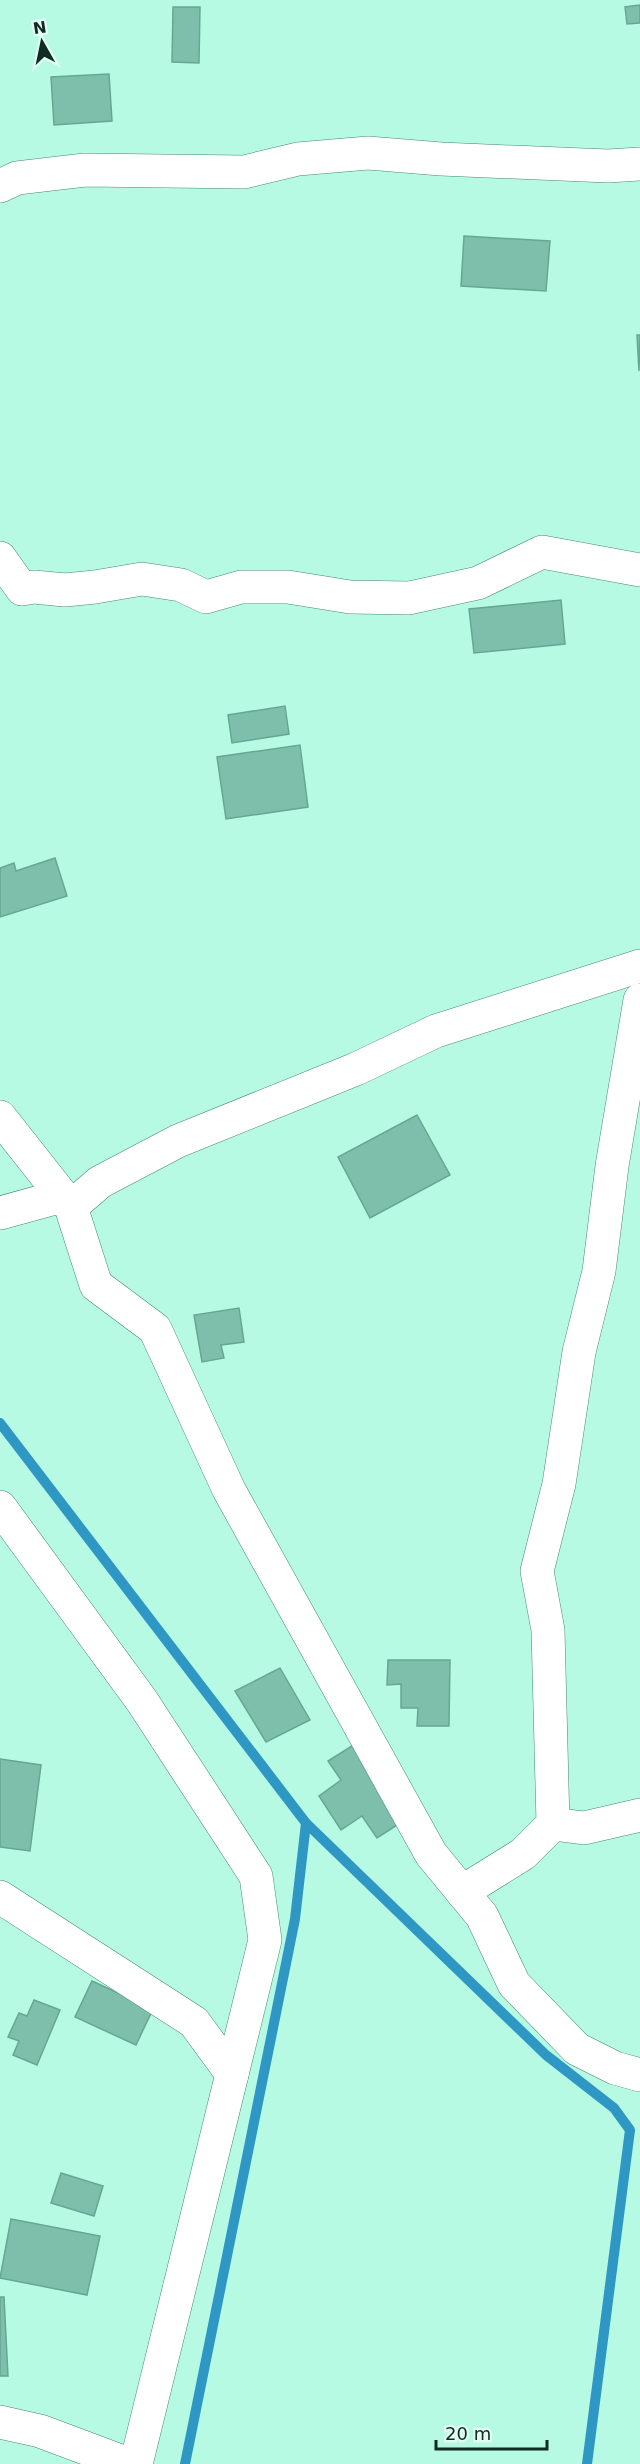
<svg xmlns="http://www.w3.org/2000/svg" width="640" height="2464" viewBox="0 0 640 2464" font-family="'DejaVu Sans',sans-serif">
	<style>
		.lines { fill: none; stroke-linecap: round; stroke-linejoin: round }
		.stream { stroke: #2f97c4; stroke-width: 10 }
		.building { fill: #7dbfaa; stroke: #66a792; stroke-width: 1.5 }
		.minor-casing { stroke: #478874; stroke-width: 34 }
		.minor { stroke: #fff; stroke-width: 33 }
	</style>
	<rect width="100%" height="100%" fill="#b6fae3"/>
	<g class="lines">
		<g class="stream">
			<polyline points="0,1423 306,1823 295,1919 185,2464"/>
			<polyline points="306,1823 546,2055 614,2108 630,2130 587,2464"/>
		</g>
	</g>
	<g class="building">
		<polygon points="640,5 640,23 627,24 625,7"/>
		<polygon points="173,7 200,7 199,63 172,62"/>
		<polygon points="109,74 112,121 54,125 51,77"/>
		<polygon points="464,236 550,241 546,291 461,286"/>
		<polygon points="637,335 640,335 639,371"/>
		<polygon points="561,600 565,644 474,653 469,609"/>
		<polygon points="285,706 289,734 232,743 228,715"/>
		<polygon points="300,745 308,807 226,819 217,757"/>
		<polygon points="55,858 67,896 0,917 0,868 14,863 16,871"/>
		<polygon points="417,1115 450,1175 370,1218 338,1157"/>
		<polygon points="239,1308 244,1342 221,1345 224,1358 202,1362 194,1315"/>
		<polygon points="388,1660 450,1660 449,1726 417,1726 418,1708 401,1708 401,1684 387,1685"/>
		<polygon points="280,1668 310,1720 266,1742 235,1691"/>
		<polygon points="355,1744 405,1820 377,1838 362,1816 341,1830 319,1796 341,1780 328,1761"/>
		<polygon points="0,1759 41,1765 30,1851 0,1847"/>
		<polygon points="92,1981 153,2009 136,2045 75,2017"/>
		<polygon points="34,2000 60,2010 37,2065 13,2055 19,2041 8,2037 19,2013 27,2016"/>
		<polygon points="61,2173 103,2186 94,2216 51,2203"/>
		<polygon points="11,2219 100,2236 87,2295 0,2278"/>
		<polygon points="0,2297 4,2297 8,2376 0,2376"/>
	</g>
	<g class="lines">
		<defs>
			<g id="minor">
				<polyline points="0,186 17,178 85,170 244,172 298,159 368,153 441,159 608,166 640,164"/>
				<polyline points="0,558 22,589 34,587 65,590 95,587 142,579 181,585 206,597 241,587 288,587 350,597 409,598 478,583 542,552 640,570"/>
				<polyline points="0,1117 71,1207 96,1285 155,1329 229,1490 431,1854 482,1916 514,1984 577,2049 615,2068 640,2075"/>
				<polyline points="71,1207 100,1182 178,1141 356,1069 436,1031 640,966"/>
				<polyline points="0,1213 62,1196"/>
				<polyline points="0,1507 142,1701 256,1876 265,1940 136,2464"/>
				<polyline points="553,1824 584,1828 640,1815"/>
				<polyline points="462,1892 523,1854 553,1824 548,1630 537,1571 559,1484 579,1352 599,1271 612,1166 640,1000"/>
				<polyline points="0,1897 194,2022 232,2074"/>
				<polyline points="0,2422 40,2431 128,2464"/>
			</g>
		</defs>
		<use href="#minor" class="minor-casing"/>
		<use href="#minor" class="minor"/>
	</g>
	<g transform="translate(42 42) rotate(351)" stroke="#e3fdf4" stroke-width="4.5" paint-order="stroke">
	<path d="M0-4.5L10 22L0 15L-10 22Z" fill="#0f2b23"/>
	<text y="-9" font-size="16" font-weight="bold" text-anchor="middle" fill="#0f2b23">N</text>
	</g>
	<path d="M436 2440v9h111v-9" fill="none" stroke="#0f2b23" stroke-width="3"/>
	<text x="445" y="2440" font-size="18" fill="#0f2b23" stroke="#e3fdf4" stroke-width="4.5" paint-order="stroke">20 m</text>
</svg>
